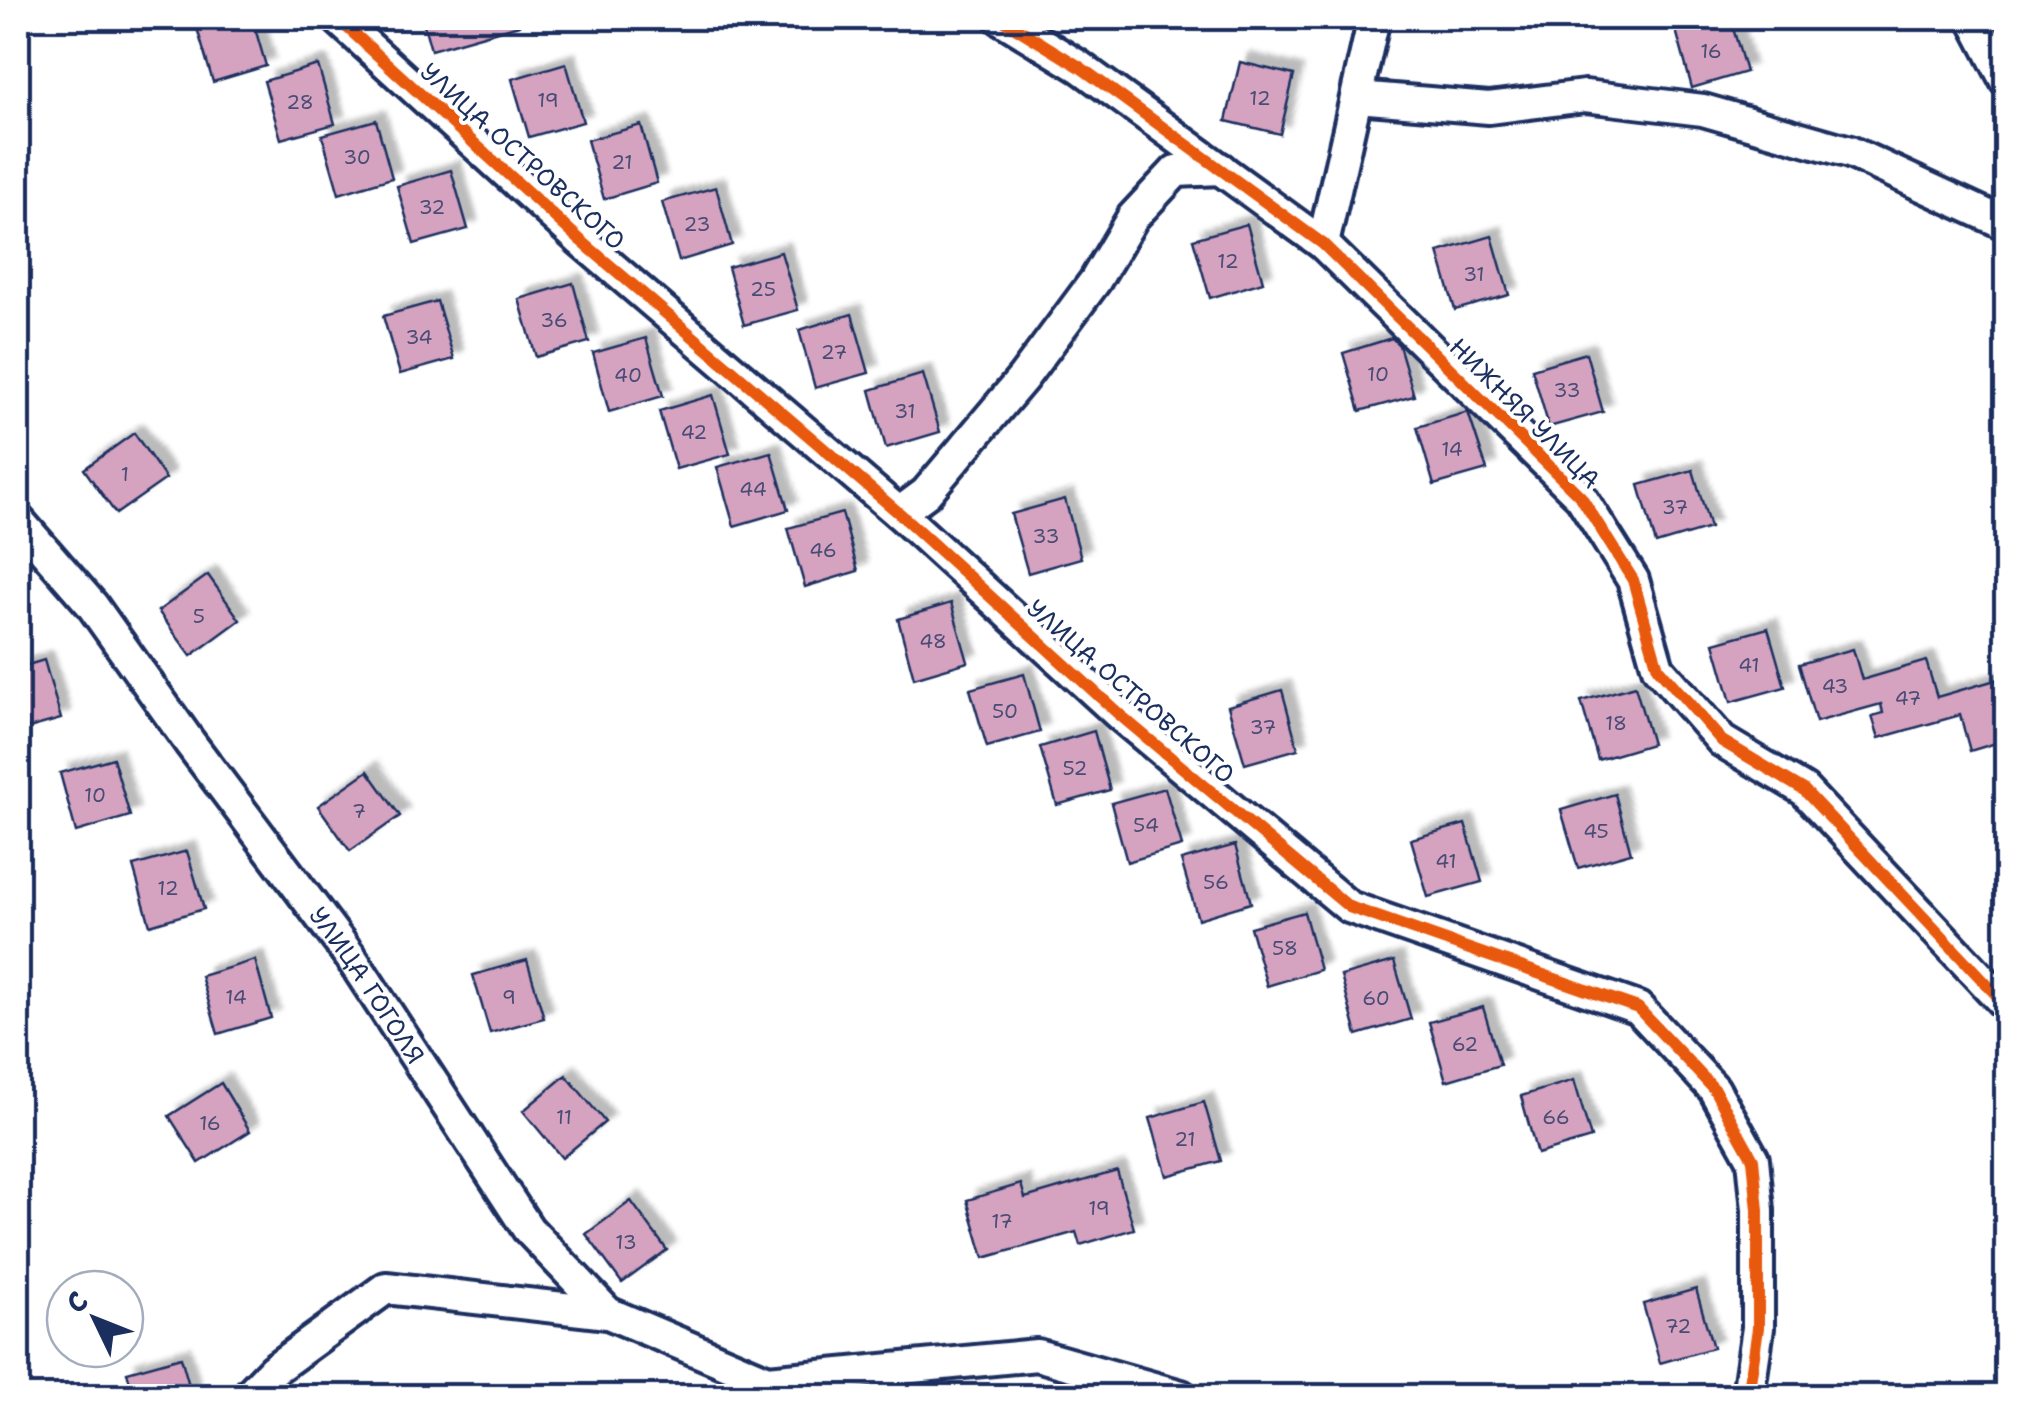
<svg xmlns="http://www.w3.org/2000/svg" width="2024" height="1414" viewBox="0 0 2024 1414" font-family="'Shantell Sans',sans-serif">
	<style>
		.building { fill: #d5a3c0; stroke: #1b2f5e; stroke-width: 2.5; filter: url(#shadow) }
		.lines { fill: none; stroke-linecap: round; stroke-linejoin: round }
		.street-casing { stroke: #1b2f5e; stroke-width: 38 }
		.street { stroke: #fff; stroke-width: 30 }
		.cycleway-casing { stroke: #fff; stroke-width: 19 }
		.cycleway { stroke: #e8590c; stroke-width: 12 }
		.labels { text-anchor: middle; stroke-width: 8; stroke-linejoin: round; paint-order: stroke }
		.number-label { font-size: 20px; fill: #4a4c76 }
		.street-label { font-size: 25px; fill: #1b2f5e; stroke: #fff }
	</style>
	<defs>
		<filter id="shadow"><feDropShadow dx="9" dy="-9" stdDeviation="2.5" flood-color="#0004"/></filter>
	</defs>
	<rect width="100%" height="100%" fill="#fff"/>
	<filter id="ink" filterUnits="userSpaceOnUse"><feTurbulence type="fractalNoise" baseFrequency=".01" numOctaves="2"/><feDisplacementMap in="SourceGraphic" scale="20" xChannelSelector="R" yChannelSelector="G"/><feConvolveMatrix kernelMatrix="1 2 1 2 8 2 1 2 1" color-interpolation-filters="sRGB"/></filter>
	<g filter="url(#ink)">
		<g class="building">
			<polygon points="194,18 252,18 266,66 213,82"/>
			<polygon points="422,18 518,18 519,25 431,50"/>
			<polygon points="1717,18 1730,18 1746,72 1692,88 1676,30"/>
			<polygon points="1240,62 1294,75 1280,134 1226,121"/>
			<polygon points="566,63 583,122 529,137 512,79"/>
			<polygon points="318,65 335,124 281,139 264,81"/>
			<polygon points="376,120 392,178 339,194 322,135"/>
			<polygon points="641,125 657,183 604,199 587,140"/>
			<polygon points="451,170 468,229 414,244 397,186"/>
			<polygon points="716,187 732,245 679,261 662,202"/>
			<polygon points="1247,224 1263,282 1210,298 1193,239"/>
			<polygon points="1492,236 1509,295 1455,310 1438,252"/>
			<polygon points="781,252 798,310 744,325 728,267"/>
			<polygon points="573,283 589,342 536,357 519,299"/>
			<polygon points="437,301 454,359 400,374 383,316"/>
			<polygon points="852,314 869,373 815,388 799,330"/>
			<polygon points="646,338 663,396 609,412 593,353"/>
			<polygon points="1392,338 1399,345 1414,396 1360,411 1343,353"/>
			<polygon points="1586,353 1603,412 1549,427 1532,369"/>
			<polygon points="923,374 940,432 886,448 870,390"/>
			<polygon points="713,395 730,454 676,469 659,411"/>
			<polygon points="1468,412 1487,470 1434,485 1417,427"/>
			<polygon points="134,433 166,479 116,514 84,469"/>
			<polygon points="771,452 788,510 734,526 717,467"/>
			<polygon points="1693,470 1710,528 1656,544 1639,485"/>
			<polygon points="1065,499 1081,558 1028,573 1011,514"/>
			<polygon points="842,513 858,571 805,587 788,528"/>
			<polygon points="208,575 240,620 191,656 158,611"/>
			<polygon points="951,603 968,662 914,678 898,619"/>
			<polygon points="1768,628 1785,687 1731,702 1714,643"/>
			<polygon points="1853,649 1862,680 1926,661 1937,697 2006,677 2006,740 1970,751 1960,715 1879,738 1872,716 1883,713 1881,704 1816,722 1799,664"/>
			<polygon points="44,660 61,719 18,731 18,668"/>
			<polygon points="1024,674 1040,732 987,747 970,689"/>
			<polygon points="1635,686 1652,744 1598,760 1581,701"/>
			<polygon points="1282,690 1298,749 1245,764 1228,706"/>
			<polygon points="1094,731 1110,790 1057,805 1040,747"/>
			<polygon points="113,758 130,816 76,832 60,773"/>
			<polygon points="368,771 400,816 350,851 318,806"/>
			<polygon points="1165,788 1182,846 1127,862 1111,803"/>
			<polygon points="1615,794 1631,853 1578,868 1561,810"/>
			<polygon points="1465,824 1482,882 1428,897 1411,839"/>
			<polygon points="1235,845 1251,903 1198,919 1181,860"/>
			<polygon points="187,851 204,909 150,925 133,866"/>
			<polygon points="1304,912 1320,970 1267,986 1250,927"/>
			<polygon points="255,960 271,1018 218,1034 201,976"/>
			<polygon points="527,960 544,1018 490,1033 473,975"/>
			<polygon points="1394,961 1411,1019 1357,1035 1341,976"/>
			<polygon points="1483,1007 1500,1065 1446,1081 1429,1022"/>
			<polygon points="566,1075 605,1122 562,1158 523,1111"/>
			<polygon points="1574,1080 1591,1138 1537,1154 1521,1096"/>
			<polygon points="221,1083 250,1131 199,1163 169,1116"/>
			<polygon points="1204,1102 1221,1161 1167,1176 1150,1118"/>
			<polygon points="1117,1171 1134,1229 1080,1245 1076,1232 984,1258 967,1200 1021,1184 1025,1198"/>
			<polygon points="631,1201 667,1250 622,1283 586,1234"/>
			<polygon points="1696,1289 1713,1348 1660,1363 1643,1304"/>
			<polygon points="181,1357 192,1396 134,1396 127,1372"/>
		</g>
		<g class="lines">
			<defs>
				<g id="street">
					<polyline points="337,18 579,239 899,513 1121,716 1349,907 1638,1008 1714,1089 1753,1159 1758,1210 1758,1328 1748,1396"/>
					<polyline points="1000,18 1080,67 1323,244 1581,497 1633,580 1658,668 1722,741 1804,790 2006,1005"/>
					<polyline points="1973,18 2006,81"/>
					<polyline points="1357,97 1489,108 1585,96 1703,110 1850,152 2006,224"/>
					<polyline points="1323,244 1374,18"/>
					<polyline points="899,513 926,493 1023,378 1095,281 1133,217 1176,171 1221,169"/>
					<path id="s1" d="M18,520L92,605L190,743L350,956L528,1229L608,1313L768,1381"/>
					<polyline points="248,1396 273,1370 386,1288 608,1313"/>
					<polyline points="747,1396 768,1381 1037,1355 1181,1396"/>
				</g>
			</defs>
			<use href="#street" class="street-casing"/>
			<use href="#street" class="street"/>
			<defs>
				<g id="cycleway">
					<polyline points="337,18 579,239 899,513 1121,716 1349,907 1638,1008 1714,1089 1753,1159 1758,1210 1758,1328 1748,1396"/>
					<polyline points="1000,18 1080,67 1323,244 1581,497 1633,580 1658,668 1722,741 1804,790 2006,1005"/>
				</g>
			</defs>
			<use href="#cycleway" class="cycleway-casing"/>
			<use href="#cycleway" class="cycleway"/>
		</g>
	</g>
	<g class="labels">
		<g class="number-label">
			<text x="1711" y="58">16</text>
			<text x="1260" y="105">12</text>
			<text x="548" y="107">19</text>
			<text x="300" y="109">28</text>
			<text x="357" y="164">30</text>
			<text x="622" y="169">21</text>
			<text x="432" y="214">32</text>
			<text x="697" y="231">23</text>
			<text x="1228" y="268">12</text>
			<text x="1474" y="281">31</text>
			<text x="763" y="296">25</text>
			<text x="554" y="327">36</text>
			<text x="419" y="344">34</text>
			<text x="834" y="359">27</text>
			<text x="1378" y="381">10</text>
			<text x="628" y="382">40</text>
			<text x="1567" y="397">33</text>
			<text x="905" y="418">31</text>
			<text x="694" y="439">42</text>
			<text x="1452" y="456">14</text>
			<text x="125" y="481">1</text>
			<text x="753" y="496">44</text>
			<text x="1675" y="514">37</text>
			<text x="1046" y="543">33</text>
			<text x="823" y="557">46</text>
			<text x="199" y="623">5</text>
			<text x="933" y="648">48</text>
			<text x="1749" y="672">41</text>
			<text x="1835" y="693">43</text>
			<text x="1908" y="705">47</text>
			<text x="1005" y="718">50</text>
			<text x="1616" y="730">18</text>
			<text x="1263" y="734">37</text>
			<text x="1075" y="775">52</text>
			<text x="95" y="802">10</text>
			<text x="359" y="818">7</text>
			<text x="1146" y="832">54</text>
			<text x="1596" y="838">45</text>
			<text x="1446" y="868">41</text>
			<text x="1216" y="889">56</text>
			<text x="168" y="895">12</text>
			<text x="1285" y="955">58</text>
			<text x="236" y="1004">14</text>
			<text x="509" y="1004">9</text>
			<text x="1376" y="1005">60</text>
			<text x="1465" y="1051">62</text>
			<text x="564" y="1124">11</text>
			<text x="1556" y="1124">66</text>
			<text x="210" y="1130">16</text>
			<text x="1185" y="1146">21</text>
			<text x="1099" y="1215">19</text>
			<text x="1002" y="1228">17</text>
			<text x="626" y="1249">13</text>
			<text x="1678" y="1333">72</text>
		</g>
		<g class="street-label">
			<text transform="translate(523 156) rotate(42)" y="9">УЛИЦА ОСТРОВСКОГО</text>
			<text transform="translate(1525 413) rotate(45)" y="9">НИЖНЯЯ УЛИЦА</text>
			<text transform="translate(1131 691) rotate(41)" y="9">УЛИЦА ОСТРОВСКОГО</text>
			<text dy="9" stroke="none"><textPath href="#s1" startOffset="582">УЛИЦА ГОГОЛЯ</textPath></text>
		</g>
	</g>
	<rect width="2024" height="1414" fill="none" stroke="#fff" stroke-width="60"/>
	<rect x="30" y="30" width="1964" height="1354" fill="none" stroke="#1b2f5e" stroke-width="4" filter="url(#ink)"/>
	<g transform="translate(95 1319) rotate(313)"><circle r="48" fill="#ffffff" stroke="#a4acbf" stroke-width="2.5"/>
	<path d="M0-8L18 38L0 25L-18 38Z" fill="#1b2f5e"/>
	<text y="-15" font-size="28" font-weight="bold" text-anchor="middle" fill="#1b2f5e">С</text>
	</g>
</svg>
